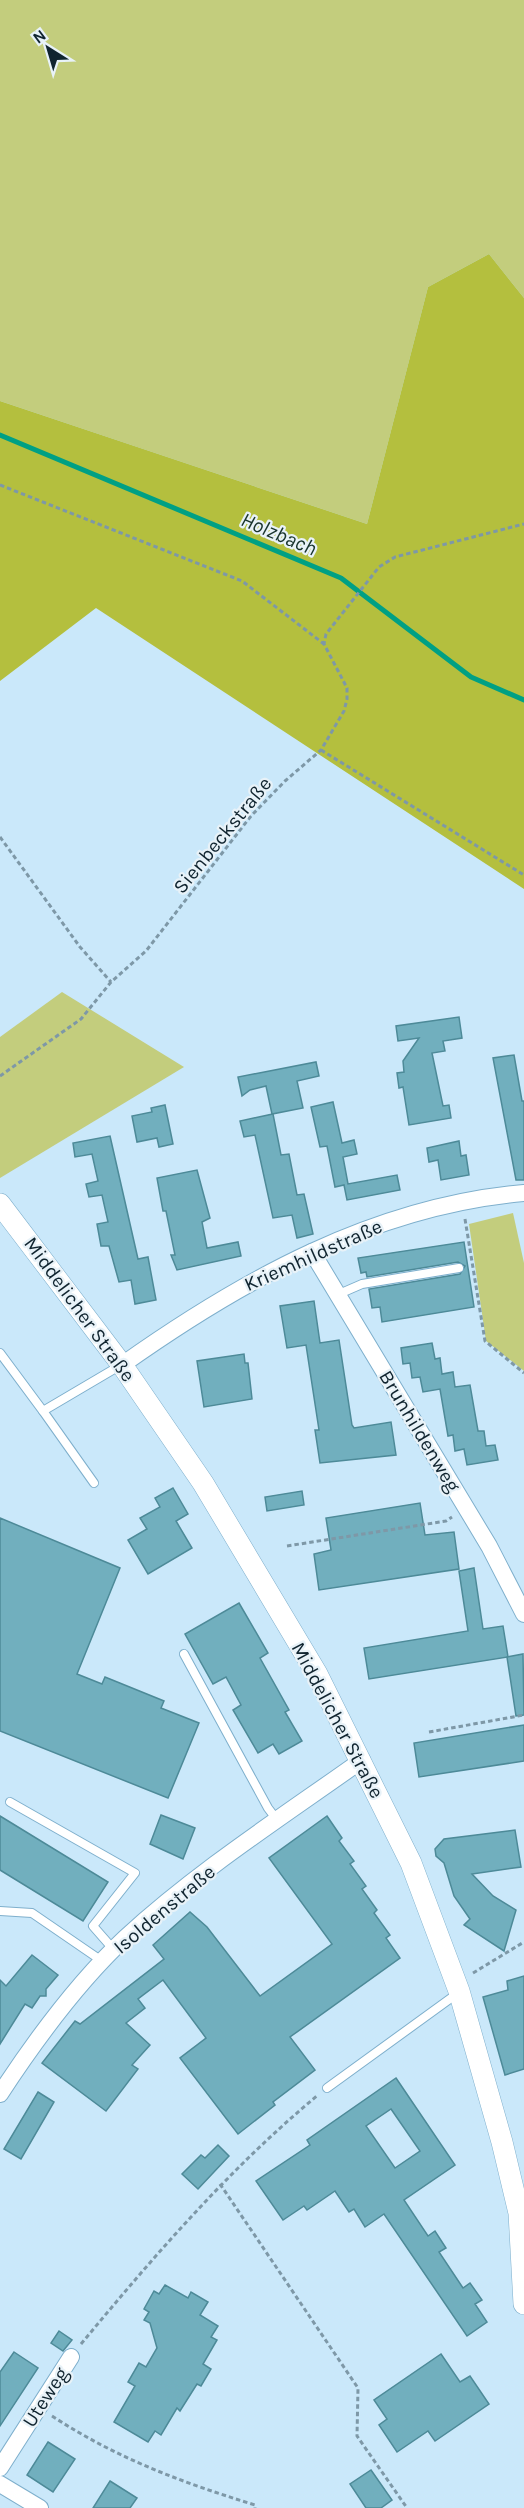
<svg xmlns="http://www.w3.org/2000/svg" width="524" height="2508" viewBox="0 0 524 2508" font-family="Karla,sans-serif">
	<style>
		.green { fill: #c3cd7d }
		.forest { fill: #b4bf3e }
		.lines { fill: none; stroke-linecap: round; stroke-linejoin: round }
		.stream { stroke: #00a084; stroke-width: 5 }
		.building { fill: #71afbe; stroke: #4d8a98; stroke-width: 1.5; fill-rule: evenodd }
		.service-casing { stroke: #7eafcc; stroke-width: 10 }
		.minor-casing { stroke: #7eafcc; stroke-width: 18 }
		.tertiary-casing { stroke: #7eafcc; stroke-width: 22 }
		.path { stroke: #7e98a7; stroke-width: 3; stroke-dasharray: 4.5 3; stroke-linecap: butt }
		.service { stroke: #fff; stroke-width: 8 }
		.minor { stroke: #fff; stroke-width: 16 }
		.tertiary { stroke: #fff; stroke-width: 21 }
		.labels { text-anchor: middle; stroke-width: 4.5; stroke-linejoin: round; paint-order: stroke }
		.street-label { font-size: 20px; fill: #10242f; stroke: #e8f2f8 }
		.water-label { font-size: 21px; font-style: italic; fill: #18332c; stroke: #e8f2f8 }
	</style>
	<rect width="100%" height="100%" fill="#cae8fa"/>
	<g class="green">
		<polygon points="0,0 524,0 524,298 489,254 428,287 367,524 0,401"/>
		<polygon points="62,992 184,1067 0,1178 0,1037"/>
		<polygon points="513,1213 524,1263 524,1371 486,1341 469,1224"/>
	</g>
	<polygon class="forest" points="489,254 524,298 524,889 96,608 0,681 0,401 367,524 428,287"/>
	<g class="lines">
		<polyline class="stream" points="0,435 341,578 471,677 524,700"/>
	</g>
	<g class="building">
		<polygon points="459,1017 462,1038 443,1041 445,1051 432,1053 443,1106 449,1105 451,1118 409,1125 403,1087 399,1088 397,1073 404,1072 403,1061 419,1038 398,1041 396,1026"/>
		<polygon points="514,1055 522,1101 524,1101 524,1180 516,1180 493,1058"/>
		<polygon points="316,1062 319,1076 297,1081 303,1108 272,1114 266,1086 250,1090 242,1096 238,1077"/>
		<polygon points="333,1102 342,1143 354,1140 357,1154 343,1157 348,1184 397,1175 400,1190 347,1200 344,1185 335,1187 327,1146 320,1147 311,1107"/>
		<polygon points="165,1105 173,1144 159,1147 157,1138 137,1142 132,1116 152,1112 151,1108"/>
		<polygon points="273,1114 281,1155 289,1154 297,1195 304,1194 313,1234 297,1238 292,1215 273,1218 255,1135 244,1137 240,1121"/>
		<polygon points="110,1136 138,1259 148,1257 156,1300 135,1304 131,1280 119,1282 109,1246 101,1246 97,1224 108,1222 102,1195 89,1197 86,1184 98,1181 92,1154 75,1157 73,1143"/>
		<polygon points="459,1141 461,1156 466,1155 469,1175 441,1180 438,1160 429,1162 427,1148"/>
		<polygon points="197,1170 210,1218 202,1222 207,1248 238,1242 241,1256 177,1270 171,1255 175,1255 166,1211 163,1211 157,1178"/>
		<polygon points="464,1242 474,1307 382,1322 380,1307 372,1308 369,1289 460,1274 465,1266 458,1262 367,1277 366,1272 361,1273 358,1258"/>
		<polygon points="314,1301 320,1343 339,1340 352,1425 354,1428 391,1422 396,1455 320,1463 315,1430 319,1430 306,1345 287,1348 280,1306"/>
		<polygon points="432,1343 435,1359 440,1358 442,1374 453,1372 455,1387 470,1385 478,1431 484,1431 486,1446 495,1445 498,1460 467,1465 464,1449 455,1451 453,1435 448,1436 440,1389 423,1392 420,1377 412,1378 410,1363 403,1364 401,1348"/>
		<polygon points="244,1354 245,1363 248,1363 252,1399 204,1407 197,1361"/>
		<polygon points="173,1488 188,1514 176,1521 192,1548 148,1574 128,1540 147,1529 140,1518 160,1507 155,1498"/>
		<polygon points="302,1491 304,1505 267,1511 265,1497"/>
		<polygon points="420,1503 425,1535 454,1532 459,1569 319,1590 314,1554 331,1550 326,1518"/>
		<polygon points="0,1518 120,1568 77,1674 102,1684 105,1677 164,1701 161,1708 199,1723 168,1798 0,1731"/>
		<polygon points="474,1568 483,1629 503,1626 508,1657 369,1679 364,1648 468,1631 459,1571"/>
		<polygon points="239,1603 268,1653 260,1658 289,1710 285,1712 302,1741 279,1754 273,1744 258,1753 233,1710 241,1705 226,1677 213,1684 185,1634"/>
		<polygon points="523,1654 524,1715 516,1716 507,1657"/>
		<polygon points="524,1725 524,1761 419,1777 414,1743"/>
		<polygon points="161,1815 195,1828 183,1859 150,1844"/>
		<polygon points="0,1816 108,1882 83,1921 0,1870"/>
		<polygon points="327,1816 342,1838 339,1841 354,1861 350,1864 366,1886 362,1889 377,1910 374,1913 390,1935 386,1938 400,1958 290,2037 315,2070 273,2102 275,2105 238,2134 180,2058 206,2038 163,1980 138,1999 145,2008 126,2023 150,2045 132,2065 138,2069 106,2111 42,2063 75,2021 80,2024 164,1959 153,1945 190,1912 207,1927 260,1996 332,1944 269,1858"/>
		<polygon points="515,1830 521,1867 472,1874 493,1896 516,1910 504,1951 464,1925 470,1919 454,1896 444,1863 436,1856 435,1849 444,1839"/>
		<polygon points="32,1955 58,1975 46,1989 46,1996 40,1996 32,2008 25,2004 0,2044 0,1980 6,1986"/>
		<polygon points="524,1976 524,2069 505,2075 483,1997 508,1990 507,1981"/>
		<path d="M396,2078L455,2165L404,2200L428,2236L435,2231L446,2248L439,2252L463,2288L470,2283L482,2300L475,2304L487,2322L467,2336L384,2214L365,2227L354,2209L349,2212L335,2191L307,2210L304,2206L283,2220L256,2181L310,2145L307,2140ZM391,2109L420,2151L395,2168L366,2126Z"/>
		<polygon points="38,2092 54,2102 21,2159 4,2149"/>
		<polygon points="218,2145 229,2156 198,2189 182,2174 201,2155 205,2158"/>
		<polygon points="165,2285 188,2298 191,2292 208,2302 200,2315 218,2326 211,2337 217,2340 203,2364 211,2369 201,2386 197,2384 180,2411 177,2408 161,2435 155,2431 148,2442 114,2422 135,2386 128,2382 139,2363 146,2367 157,2348 150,2323 144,2320 149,2312 144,2309 154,2291 159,2294"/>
		<polygon points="59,2331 72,2340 63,2351 51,2343"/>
		<polygon points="14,2352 38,2368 0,2426 0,2372"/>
		<polygon points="441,2354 460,2382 470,2376 489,2404 435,2441 428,2431 397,2452 379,2425 387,2419 374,2400"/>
		<polygon points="48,2442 75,2459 53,2492 27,2475"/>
		<polygon points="371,2470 392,2500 381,2508 366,2508 350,2484"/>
		<polygon points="110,2481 137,2498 130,2508 93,2508"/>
	</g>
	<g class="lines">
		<defs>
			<g id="service">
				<polyline points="339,1294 362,1284 459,1268"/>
				<polyline points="0,1353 43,1411 121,1365"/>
				<polyline points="43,1411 94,1483"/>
				<polyline points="184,1654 268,1808 277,1820"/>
				<polyline points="10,1802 135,1873 93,1926 114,1950"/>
				<polyline points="0,1911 32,1913 102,1961"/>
				<polyline points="327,2088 458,1993"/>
			</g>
			<g id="minor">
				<polyline points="312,1252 489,1546 524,1614"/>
				<path d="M122,1365C242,1280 374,1206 524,1193"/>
				<path d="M0,2094C36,2039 77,1983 125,1938C198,1871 282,1817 362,1760"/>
				<polyline points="0,2468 71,2357"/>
				<polyline points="0,2484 40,2508"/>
			</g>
			<polyline id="tertiary" points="0,1204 122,1365 203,1483 317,1674 411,1863 459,1991 502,2142 519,2213 524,2304"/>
		</defs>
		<use href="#service" class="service-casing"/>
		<use href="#minor" class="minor-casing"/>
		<use href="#tertiary" class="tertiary-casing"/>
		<g class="path">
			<polyline points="0,485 242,581 324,644"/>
			<polyline points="321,750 524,875"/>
			<polyline points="0,837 80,947 111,982"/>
			<polyline points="0,1076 81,1019 111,982 146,951 251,816 285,781 321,750 344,711 347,699 347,688 324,644 326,634 379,567 395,557 524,524"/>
			<polyline points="465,1219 485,1341 524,1373"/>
			<polyline points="287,1546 446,1521 452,1517"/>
			<polyline points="429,1732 524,1715"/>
			<polyline points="473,1973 524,1942"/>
			<polyline points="220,2184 358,2388 357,2436 407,2508"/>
			<path d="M81,2344C155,2255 229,2169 318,2095"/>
			<path d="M52,2416C118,2459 181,2482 255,2505V2508"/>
		</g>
		<use href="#service" class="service"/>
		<use href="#minor" class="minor"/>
		<use href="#tertiary" class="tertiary"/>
	</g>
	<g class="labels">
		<g class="street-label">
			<text transform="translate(222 835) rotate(-51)" y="7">Sienbeckstraße</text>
			<text transform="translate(313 1255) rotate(-24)" y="7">Kriemhildstraße</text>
			<text transform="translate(80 1309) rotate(54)" y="7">Middelicher Straße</text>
			<text transform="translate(420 1431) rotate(59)" y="7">Brunhildenweg</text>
			<text transform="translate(338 1720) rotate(62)" y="7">Middelicher Straße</text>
			<text transform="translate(164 1909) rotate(-40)" y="7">Isoldenstraße</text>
			<text transform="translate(45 2397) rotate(-57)" y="7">Uteweg</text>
		</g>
		<g class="water-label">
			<text transform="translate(279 534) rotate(23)" y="7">Holzbach</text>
		</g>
	</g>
	<g transform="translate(48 48) rotate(323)" stroke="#e8f2f8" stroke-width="4.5" paint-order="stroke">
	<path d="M0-4.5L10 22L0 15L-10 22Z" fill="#10242f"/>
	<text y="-9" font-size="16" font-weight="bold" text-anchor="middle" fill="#10242f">N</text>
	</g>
</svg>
